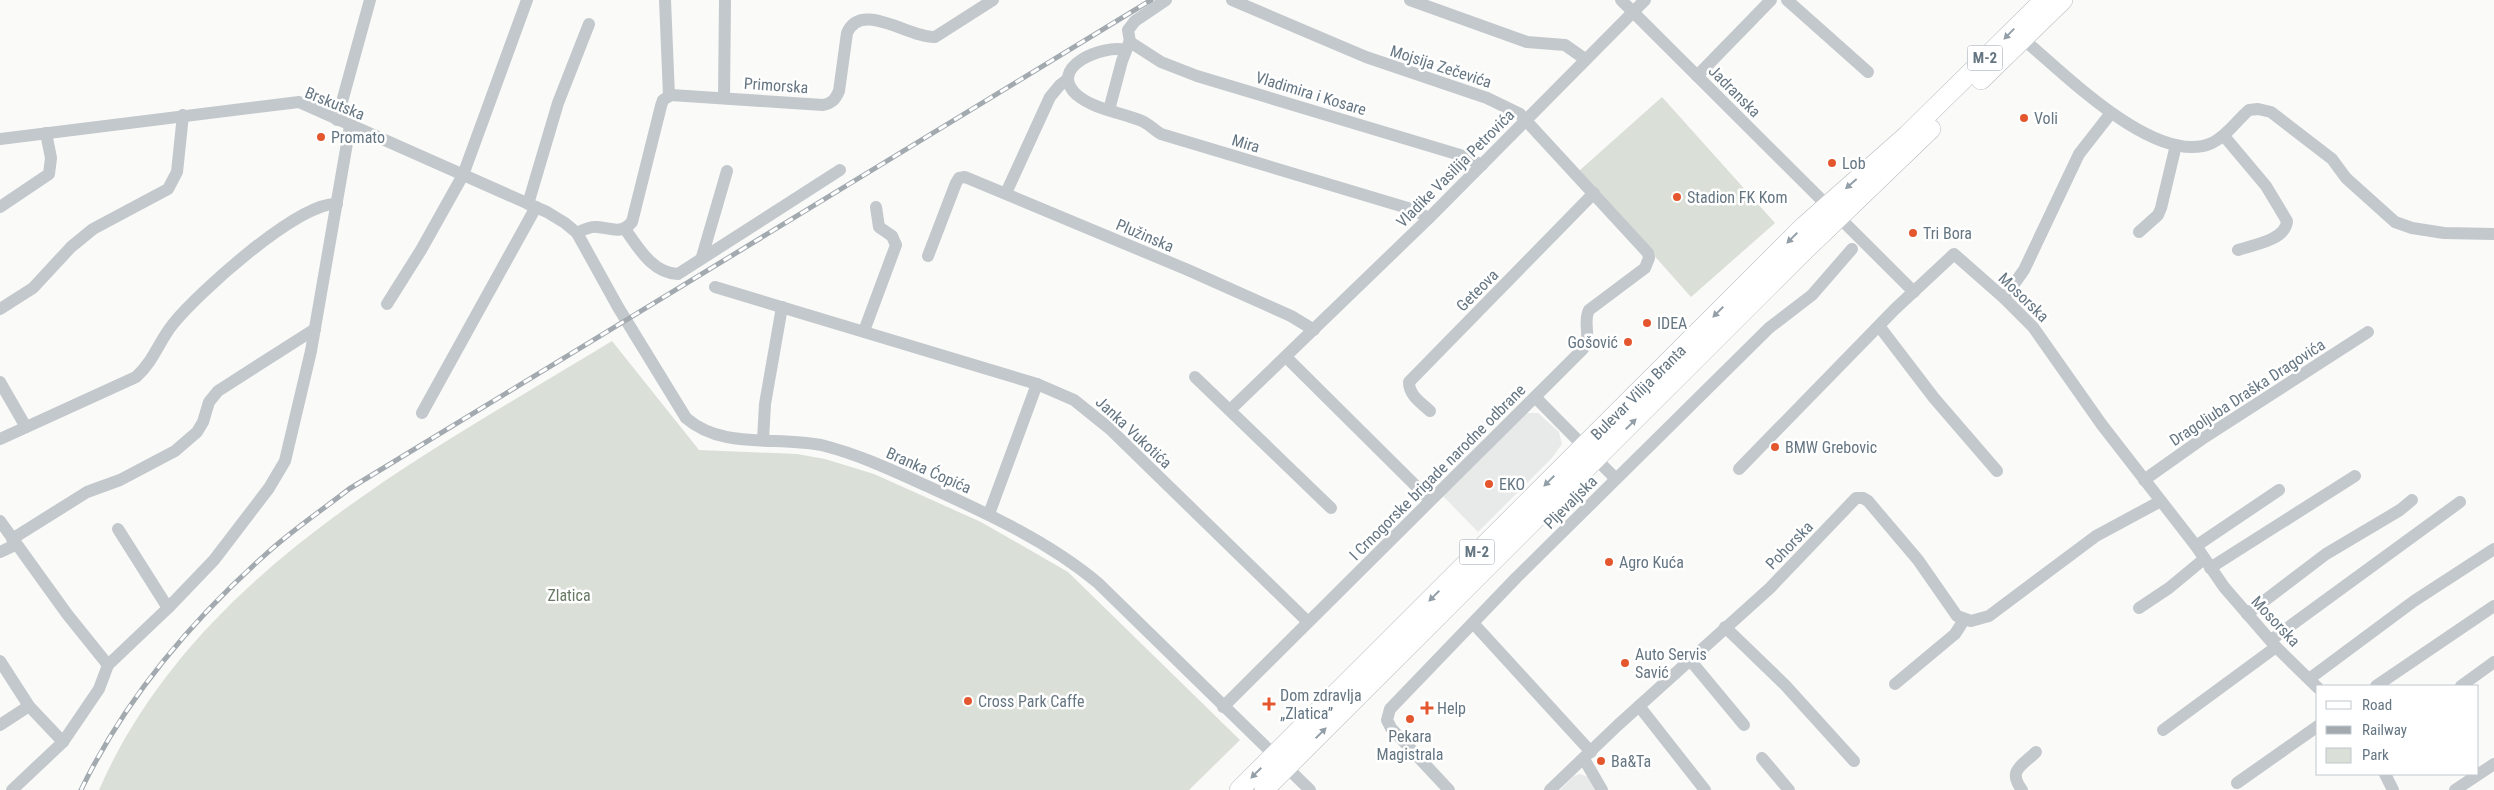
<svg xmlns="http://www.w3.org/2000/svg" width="2494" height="790" viewBox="0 0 2494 790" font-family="'Roboto Condensed',sans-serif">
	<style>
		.built { fill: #e8e9e9 }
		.green { fill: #dadfd7 }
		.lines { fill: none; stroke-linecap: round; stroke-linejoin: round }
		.primary-casing { stroke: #b5babe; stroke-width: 20 }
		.street { stroke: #c3c8cc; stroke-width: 12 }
		.primary { stroke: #fff; stroke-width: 19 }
		.rail-casing { stroke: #a2aab0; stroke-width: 5 }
		.rail { stroke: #fff; stroke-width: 3; stroke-dasharray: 9; stroke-linecap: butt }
		.oneway { fill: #939fa8 }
		.poi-dot { fill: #e4572e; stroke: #fff; stroke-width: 2 }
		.labels { text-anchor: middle; stroke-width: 5; stroke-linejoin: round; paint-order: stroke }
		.shield { fill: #fff; stroke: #939fa8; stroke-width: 1 }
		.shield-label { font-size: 15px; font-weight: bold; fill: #657683 }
		.street-label { font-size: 16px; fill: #657683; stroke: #fff }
		.poi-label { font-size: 16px; fill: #657683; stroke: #fff; text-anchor: start }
		.park-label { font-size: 16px; fill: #687a64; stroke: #fff }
	</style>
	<rect width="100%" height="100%" fill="#fafaf8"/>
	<g class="built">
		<polygon points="1524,413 1538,413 1559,432 1562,444 1551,459 1478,532 1442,495"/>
		<polygon points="1580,774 1588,777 1595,790 1560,790 1574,776"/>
	</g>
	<g class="green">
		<polygon points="1662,97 1775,223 1691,297 1579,171"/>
		<path d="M612,341L699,450L797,454L825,459L874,474L981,522L1068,572L1240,740L1189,790H99C194,573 420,458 612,341Z"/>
	</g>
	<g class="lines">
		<defs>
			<g id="primary">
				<polyline points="1981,80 2063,0"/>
				<polyline points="1239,790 1804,226 1907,135 2044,0"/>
				<polyline points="1264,790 1800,255 1931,129"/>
			</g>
		</defs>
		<use href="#primary" class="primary-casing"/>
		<g class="street">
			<polyline points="665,0 669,96"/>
			<polyline points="1166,0 1135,21 1128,30 1130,42 1161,62 1197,76 1460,155 1482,165"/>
			<polyline points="1410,0 1527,42 1565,45 1585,59"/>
			<polyline points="1621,0 1914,292"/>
			<polyline points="1787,0 1868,72"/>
			<path d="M2023,39C2063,72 2156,168 2212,143C2228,135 2236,121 2249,110L2258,109L2271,112L2332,159L2346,178L2395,222L2412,228L2444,233L2494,234"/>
			<path d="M1125,50C1104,44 1046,67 1077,95C1095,110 1121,112 1142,121C1149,124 1154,130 1161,134L1411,209L1429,218"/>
			<polyline points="1697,76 1771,0"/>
			<polyline points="724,98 725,0"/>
			<polyline points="1109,110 1122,61 1129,43"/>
			<polyline points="337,120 370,0"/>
			<path d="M2224,136L2266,186L2287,221C2286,240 2253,245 2238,250"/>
			<path d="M0,139L299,102L547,212L565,223L577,233L618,307L686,418C724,451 779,435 825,446C860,455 894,471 927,486C986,513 1048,541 1098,583L1310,790"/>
			<polyline points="1006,193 1050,97 1060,85 1068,79"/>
			<polyline points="528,204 558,103 589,24"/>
			<polyline points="0,207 49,174 51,158 46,133"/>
			<path d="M625,229C638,247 652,273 678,274L840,170"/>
			<polyline points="2139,232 2158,215 2161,208 2176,145"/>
			<path d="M577,233C583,230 590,226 597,227C611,228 621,235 632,222L661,106L663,100L671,95L823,105C832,103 835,100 839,91L847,33C861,0 909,38 935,37L993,0"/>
			<polyline points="928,256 956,183 959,178 965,177 1188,270 1291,316 1314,330"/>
			<polyline points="702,257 727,171"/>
			<polyline points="715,287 1037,384 1074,400 1110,429 1308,622"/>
			<polyline points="2004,298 2024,270 2079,154 2111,113"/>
			<polyline points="387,304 421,250 463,175 527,0"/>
			<polyline points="0,309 33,288 71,247 93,229 168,189 177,172 183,115"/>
			<polyline points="1879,326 1934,398 1997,471"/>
			<polyline points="864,331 896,245 892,236 879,227 876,207"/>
			<polyline points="1286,357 1430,500"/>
			<polyline points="1195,377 1331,508"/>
			<polyline points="0,382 26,427"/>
			<polyline points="1535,397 1616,479"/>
			<polyline points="1230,410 1429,218 1645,0"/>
			<path d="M1430,411C1420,402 1409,395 1409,382L1594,193"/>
			<polyline points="422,413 536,207"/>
			<path d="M0,439L136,377C154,361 159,341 173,324C197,294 299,201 337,204"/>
			<polyline points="763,440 765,404 782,307"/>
			<polyline points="1739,469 1895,309 1954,254 2004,298 2033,327 2102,425 2196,546 2224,587 2276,647 2318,688"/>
			<polyline points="2144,480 2202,439 2368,332"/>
			<polyline points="989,514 1037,384"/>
			<polyline points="0,521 67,614 108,665"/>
			<polyline points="118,529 168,608"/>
			<polyline points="12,539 87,492 120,480 175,451 197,432 203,422 209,402 218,391 315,329"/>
			<polyline points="2196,546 2279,490"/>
			<polyline points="0,552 15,545"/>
			<polyline points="2210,568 2355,476"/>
			<polyline points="2139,608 2169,588 2204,559"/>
			<polyline points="2247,614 2326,554 2400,510 2412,500"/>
			<polyline points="1473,623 1591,752"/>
			<polyline points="1725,627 1785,685 1854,761"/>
			<polyline points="2271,640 2460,502"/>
			<polyline points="1690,660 1744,725"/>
			<polyline points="0,661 29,706 63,742"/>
			<polyline points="2309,679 2414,601 2494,549"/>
			<polyline points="1895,684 1955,634 1964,620"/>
			<polyline points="2376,686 2494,606"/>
			<polyline points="2461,686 2494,662"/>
			<polyline points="1639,706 1705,790"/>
			<path d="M1223,707L1582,350C1593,337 1582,323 1589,310L1645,268L1649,258L1648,253L1520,114L1487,98L1366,57L1232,0"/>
			<polyline points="0,725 29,706"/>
			<polyline points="2163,730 2276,647"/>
			<polyline points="1762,758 1789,790"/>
			<polyline points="1584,759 1602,790"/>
			<polyline points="2385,774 2393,790"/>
			<polyline points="2237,783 2318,726"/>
			<polyline points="12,790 63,742 99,689 108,665 168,608 214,560 269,488 285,461 311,351 350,126"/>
			<polyline points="1449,790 1391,728 1387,720 1390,709 1516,578 1769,328 1812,295 1852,249"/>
			<polyline points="1550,790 1618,725 1770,588 1856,498 1863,498 1868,501 1918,560 1957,616 1971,621 1989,616 2096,536 2159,502"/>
			<path d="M2022,790C2007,770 2022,766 2036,752"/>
			<polyline points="2455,790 2494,764"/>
		</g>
		<use href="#primary" class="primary"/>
		<defs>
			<path id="rail" d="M81,790C125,699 190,622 265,555C291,531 321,511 349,489L1151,0"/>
		</defs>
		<use href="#rail" class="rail-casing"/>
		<use href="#rail" class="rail"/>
	</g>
	<defs><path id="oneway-solid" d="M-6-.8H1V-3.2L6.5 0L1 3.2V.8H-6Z" transform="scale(1.25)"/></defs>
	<g class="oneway">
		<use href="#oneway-solid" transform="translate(2009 34) rotate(134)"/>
		<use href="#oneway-solid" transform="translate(1851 184) rotate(139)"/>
		<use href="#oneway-solid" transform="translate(1792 238) rotate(135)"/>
		<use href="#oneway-solid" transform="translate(1718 312) rotate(135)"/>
		<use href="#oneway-solid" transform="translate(1631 424) rotate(-45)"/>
		<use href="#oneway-solid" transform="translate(1549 481) rotate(135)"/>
		<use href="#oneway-solid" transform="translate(1434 596) rotate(135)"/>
		<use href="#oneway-solid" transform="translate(1321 733) rotate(-45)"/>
		<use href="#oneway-solid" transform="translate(1256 773) rotate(135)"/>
	</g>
	<g class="poi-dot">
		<circle cx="2024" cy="118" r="5"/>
		<circle cx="321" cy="137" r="5"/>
		<circle cx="1832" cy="163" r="5"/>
		<circle cx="1677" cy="197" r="5"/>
		<circle cx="1913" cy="233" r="5"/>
		<circle cx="1647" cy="323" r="5"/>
		<circle cx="1628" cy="342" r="5"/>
		<circle cx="1775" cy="447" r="5"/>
		<circle cx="1489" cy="484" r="5"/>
		<circle cx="1609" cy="562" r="5"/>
		<circle cx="1625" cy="663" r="5"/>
		<circle cx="968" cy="701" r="5"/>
		<path d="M1266.5 696.5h5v5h5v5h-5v5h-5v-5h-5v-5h5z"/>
		<path d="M1424.5 700.5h5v5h5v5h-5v5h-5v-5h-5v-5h5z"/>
		<circle cx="1410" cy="719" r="5"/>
		<circle cx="1601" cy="761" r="5"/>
	</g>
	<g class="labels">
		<g class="shield">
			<rect x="1967.5" y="45.5" width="35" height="25" rx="4"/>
			<rect x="1459.5" y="539.5" width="35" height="25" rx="4"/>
		</g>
		<g class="shield-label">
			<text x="1985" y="63">M-2</text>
			<text x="1477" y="557">M-2</text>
		</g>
		<g class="street-label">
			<text transform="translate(1441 66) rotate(18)" y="6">Mojsija Zečevića</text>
			<text transform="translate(776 85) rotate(4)" y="6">Primorska</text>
			<text transform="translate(1735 91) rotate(45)" y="6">Jadranska</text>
			<text transform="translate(1311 93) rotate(17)" y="6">Vladimira i Kosare</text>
			<text transform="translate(335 103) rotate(22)" y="6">Brskutska</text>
			<text transform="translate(1246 143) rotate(17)" y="6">Mira</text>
			<text transform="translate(1455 168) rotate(-45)" y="6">Vladike Vasilija Petrovića</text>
			<text transform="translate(1145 235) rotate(23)" y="6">Plužinska</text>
			<text transform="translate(1477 290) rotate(-45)" y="6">Geteova</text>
			<text transform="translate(2024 297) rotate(44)" y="6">Mosorska</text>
			<text transform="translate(1638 392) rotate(-45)" y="6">Bulevar Vilija Branta</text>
			<text transform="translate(2247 392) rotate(-33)" y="6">Dragoljuba Draška Dragovića</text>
			<text transform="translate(1134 432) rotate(43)" y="6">Janka Vukotića</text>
			<text transform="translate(929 470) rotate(24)" y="6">Branka Ćopića</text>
			<text transform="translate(1437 472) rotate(-45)" y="6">I Crnogorske brigade narodne odbrane</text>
			<text transform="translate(1570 502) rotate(-45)" y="6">Pljevaljska</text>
			<text transform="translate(1789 545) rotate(-46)" y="6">Pohorska</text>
			<text transform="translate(2276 621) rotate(47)" y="6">Mosorska</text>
		</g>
		<g class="poi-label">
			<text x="2034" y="124">Voli</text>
			<text x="331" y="143">Promato</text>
			<text x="1842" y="169">Lob</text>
			<text x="1687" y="203">Stadion FK Kom</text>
			<text x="1923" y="239">Tri Bora</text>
			<text x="1657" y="329">IDEA</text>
			<text x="1618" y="348" text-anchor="end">Gošović</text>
			<text x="1785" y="453">BMW Grebovic</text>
			<text x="1499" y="490">EKO</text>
			<text x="1619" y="568">Agro Kuća</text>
			<text x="1635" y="660">Auto Servis<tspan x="1635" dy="18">Savić</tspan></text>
			<text x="1280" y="701">Dom zdravlja<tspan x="1280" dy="18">„Zlatica”</tspan></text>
			<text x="978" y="707">Cross Park Caffe</text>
			<text x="1437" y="714">Help</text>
			<text x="1410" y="742" text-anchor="middle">Pekara<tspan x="1410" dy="18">Magistrala</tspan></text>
			<text x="1611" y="767">Ba&amp;Ta</text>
		</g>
		<g class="park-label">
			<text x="569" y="601">Zlatica</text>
		</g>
	</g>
	<rect x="2316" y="685" width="162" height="90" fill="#ffffff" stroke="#c1c8cd"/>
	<rect x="2326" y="701" width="25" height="8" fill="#ffffff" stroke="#c1c8cd"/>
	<text x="2362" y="710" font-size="15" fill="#657683">Road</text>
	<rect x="2326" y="726" width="25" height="8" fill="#a2aab0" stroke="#c1c8cd"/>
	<text x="2362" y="735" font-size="15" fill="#657683">Railway</text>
	<rect x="2326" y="748" width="25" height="15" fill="#dadfd7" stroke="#c1c8cd"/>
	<text x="2362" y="760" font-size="15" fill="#657683">Park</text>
</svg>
